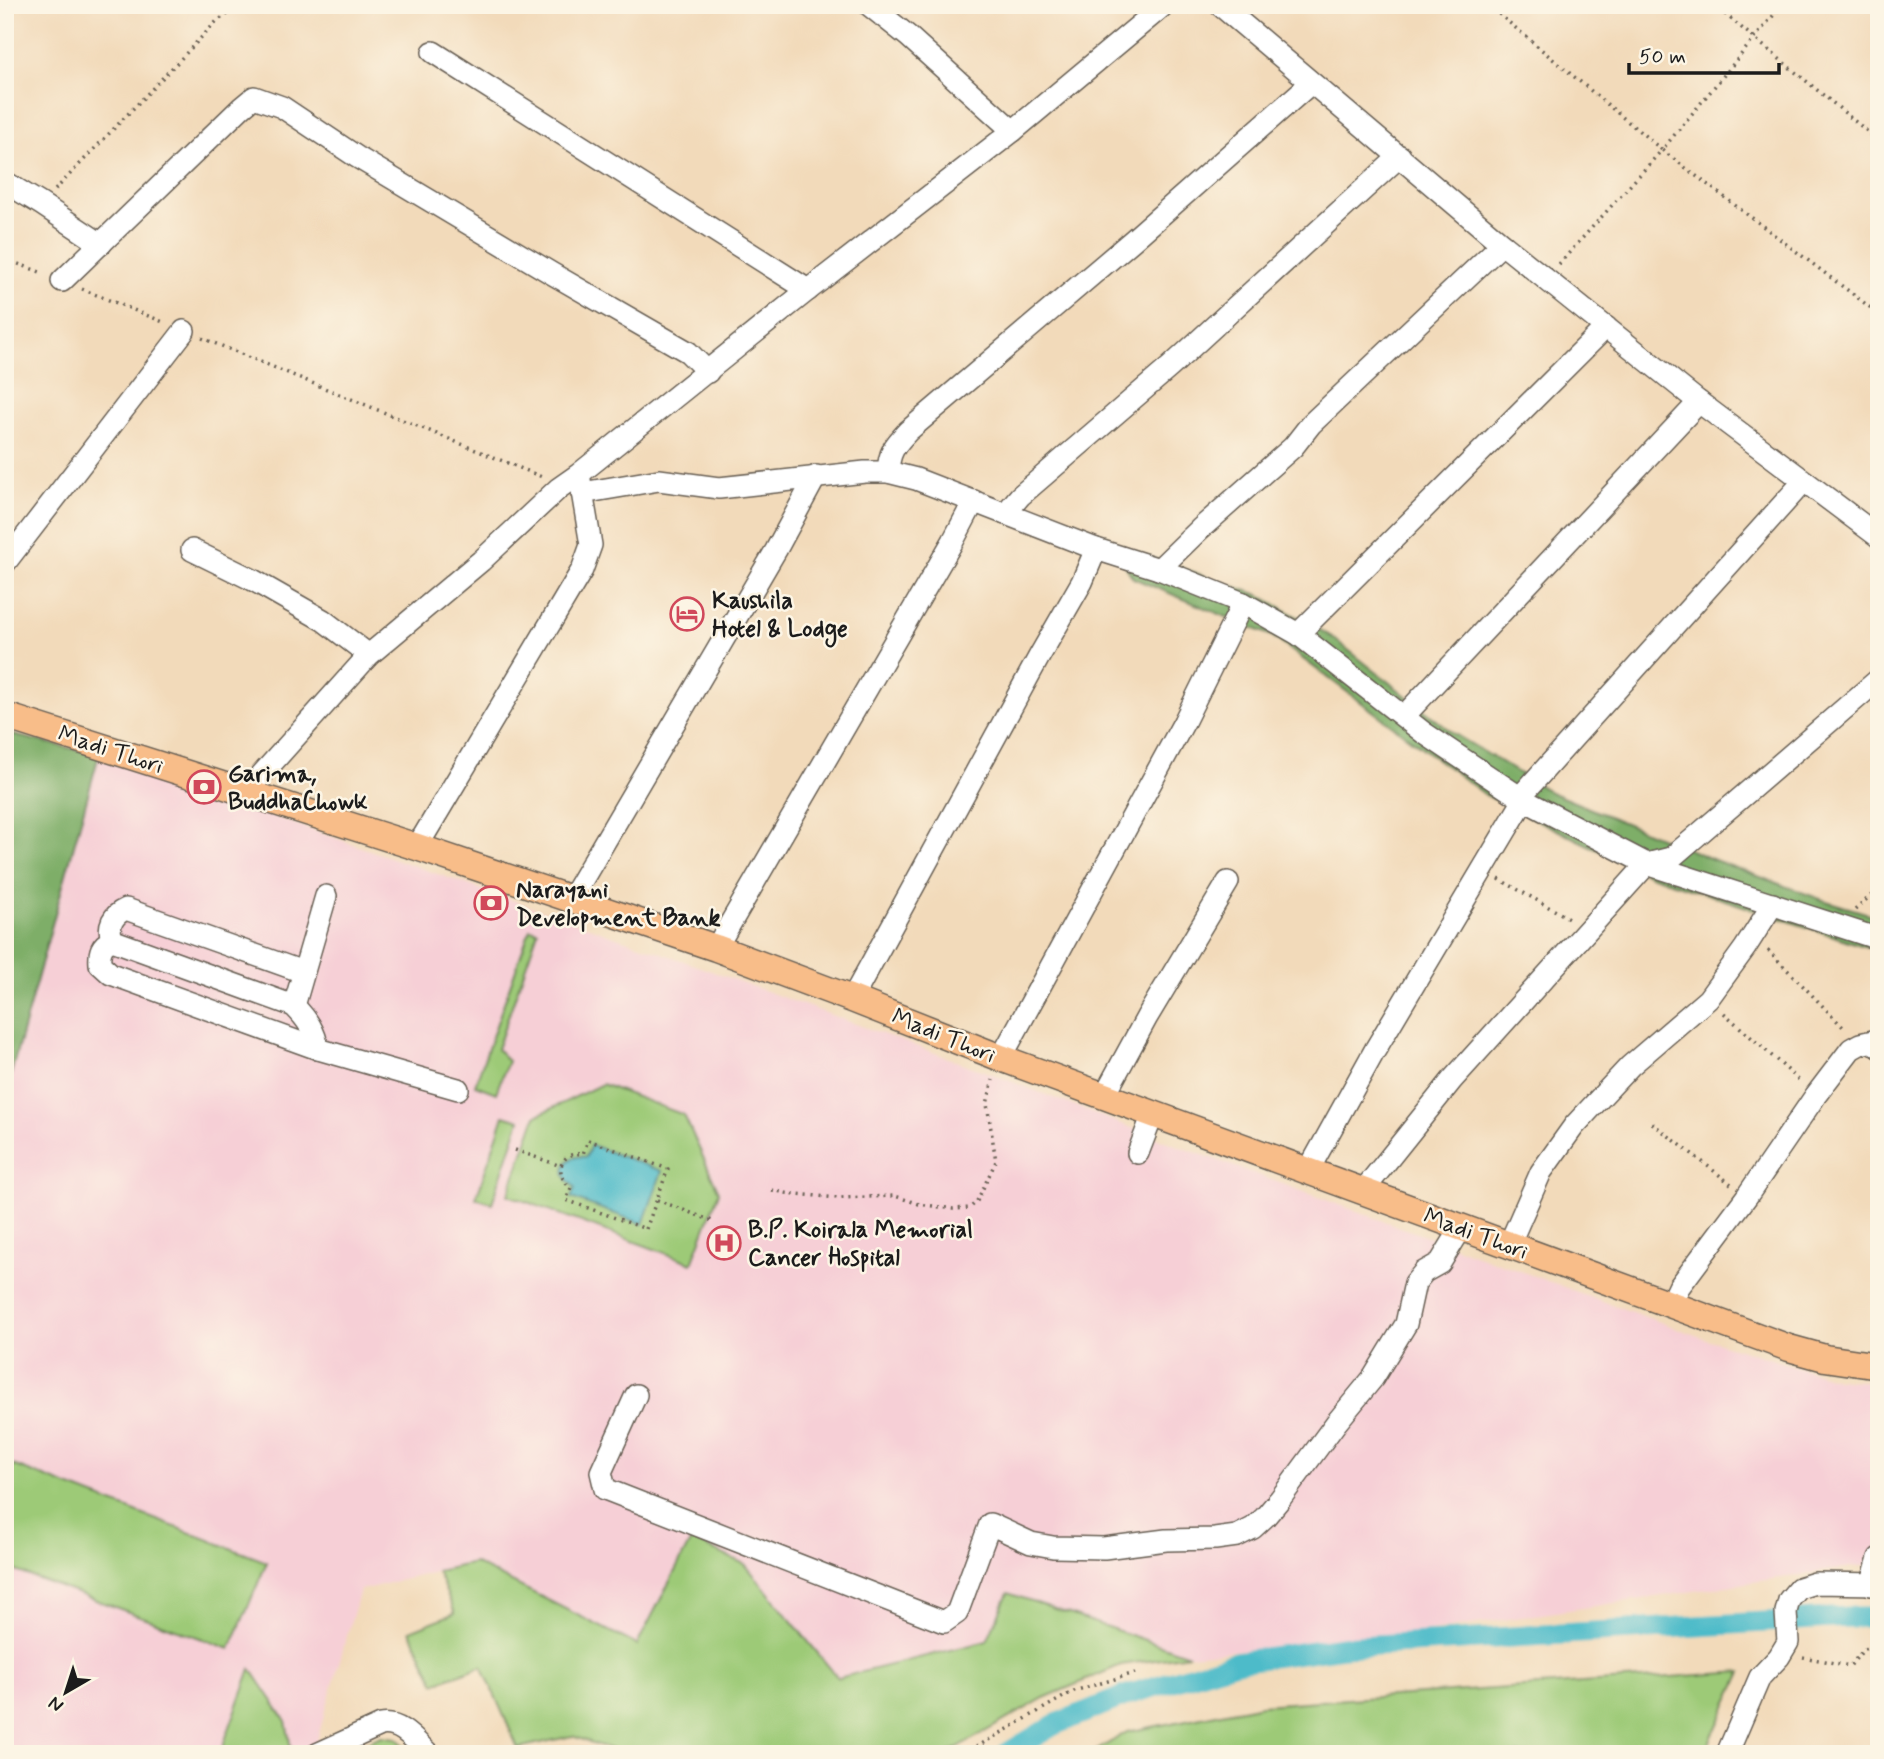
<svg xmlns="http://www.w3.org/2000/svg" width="1884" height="1759" viewBox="0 0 1884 1759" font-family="Mynerve,sans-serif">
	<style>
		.built { fill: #f6cfd6 }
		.green { fill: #9dca77; stroke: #5c734a; stroke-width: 2 }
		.forest { fill: #7eae68; stroke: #4d6542; stroke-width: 2 }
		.water { fill: #4ebbc9; stroke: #356c72; stroke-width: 2 }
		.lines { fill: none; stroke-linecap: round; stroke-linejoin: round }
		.canal { stroke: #4ebbc9; stroke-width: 21 }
		.minor-casing { stroke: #675e53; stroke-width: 24 }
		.major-casing { stroke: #675e53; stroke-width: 29 }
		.path { stroke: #675e53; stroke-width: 3.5; stroke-dasharray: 2 5; stroke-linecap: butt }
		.minor { stroke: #fff; stroke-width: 21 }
		.major { stroke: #f8bd89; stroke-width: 26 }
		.labels { text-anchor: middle; stroke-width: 5; stroke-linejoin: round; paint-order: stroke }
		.poi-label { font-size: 24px; font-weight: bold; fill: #1c1c1c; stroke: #fcf5e5; text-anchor: start }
		.street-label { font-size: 24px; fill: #1c1c1c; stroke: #fcf5e5 }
	</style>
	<rect width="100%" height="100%" fill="#fcf5e5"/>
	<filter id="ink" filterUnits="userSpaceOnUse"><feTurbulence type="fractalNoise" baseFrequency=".0143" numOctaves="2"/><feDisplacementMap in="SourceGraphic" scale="14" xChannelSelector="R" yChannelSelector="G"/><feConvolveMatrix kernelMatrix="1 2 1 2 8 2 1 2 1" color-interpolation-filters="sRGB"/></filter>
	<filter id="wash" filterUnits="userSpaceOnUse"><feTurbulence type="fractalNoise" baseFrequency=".00686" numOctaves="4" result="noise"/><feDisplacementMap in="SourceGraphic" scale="28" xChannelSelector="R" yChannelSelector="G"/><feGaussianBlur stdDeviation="1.57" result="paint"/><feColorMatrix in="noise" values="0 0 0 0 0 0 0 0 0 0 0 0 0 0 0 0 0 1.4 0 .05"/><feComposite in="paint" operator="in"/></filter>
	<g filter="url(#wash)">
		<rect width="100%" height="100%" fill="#f2daba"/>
		<polygon class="built" points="99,755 648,948 992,1074 1181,1147 1706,1339 1836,1379 1879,1383 1879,1563 1397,1636 1189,1655 1008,1593 987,1641 838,1678 745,1564 637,1646 474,1563 360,1590 313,1754 5,1754 5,1095"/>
		<g class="green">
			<polygon points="530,929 538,931 497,1049 508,1061 496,1093 475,1085"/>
			<polygon points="602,1084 684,1115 719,1192 692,1263 508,1195 536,1116"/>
			<polygon points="504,1115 520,1120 492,1203 476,1198"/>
			<polygon points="5,1462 267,1562 230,1649 5,1567"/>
			<polygon points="691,1540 745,1564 838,1678 987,1641 1008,1593 1189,1655 1121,1665 1044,1698 946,1754 625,1754 572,1736 518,1748 482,1666 435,1683 410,1631 455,1613 437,1571 474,1563 637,1645"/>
			<polygon points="251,1669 286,1721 292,1754 220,1754"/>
			<polygon points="1742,1672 1704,1754 1091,1754 1127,1732 1261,1705"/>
			<polygon points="381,1736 396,1738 414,1754 340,1754"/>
		</g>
		<g class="forest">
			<polygon points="1112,544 1259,595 1332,637 1453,733 1550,792 1717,861 1823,900 1879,917 1879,951 1650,875 1487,796 1272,636 1133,578"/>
			<polygon points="5,733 99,755 5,1095"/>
		</g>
		<path class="water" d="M591,1145L662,1171L643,1224L571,1198L575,1187C556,1175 564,1153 586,1157Z"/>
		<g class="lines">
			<polyline class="canal" points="1006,1754 1054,1725 1127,1695 1236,1662 1343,1647 1848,1617 1879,1617"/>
		</g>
	</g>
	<g filter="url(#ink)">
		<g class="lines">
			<defs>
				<g id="minor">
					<polyline points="869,5 908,36 1013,131"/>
					<polyline points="1220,5 1502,244 1699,402 1879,537"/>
					<polyline points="433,52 808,290"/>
					<polyline points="5,182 41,204 101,244"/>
					<polyline points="62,281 242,107 254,97 282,107 357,157 551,273 688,352 708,372"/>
					<path d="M888,472C889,452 894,446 908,431L1133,240L1311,83"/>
					<polyline points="582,493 659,480 719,488 865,472 888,472 916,479 1096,549 1159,569 1243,603 1298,634 1424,733 1524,800 1647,864 1879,939"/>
					<polyline points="1005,514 1020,496 1170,367 1400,156"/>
					<polyline points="192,550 253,580 323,620 369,655"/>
					<polyline points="5,563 184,331"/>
					<polyline points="1159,569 1200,529 1293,447 1311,424 1502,244"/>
					<polyline points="1298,634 1606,327"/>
					<polyline points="1404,716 1699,402"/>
					<polyline points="246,792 369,655 481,561 559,488 579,474 808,290 1013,131 1164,5"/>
					<polyline points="1520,797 1804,481"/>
					<polyline points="417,847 582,570 591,545 580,480"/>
					<polyline points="571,899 776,550 816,476"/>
					<path d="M112,940C101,945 99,952 100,964L111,974L318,1049L458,1089"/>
					<path d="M112,940L294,1006C307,1019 315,1031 318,1049"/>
					<path d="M112,940C107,925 113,915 126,909L303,972"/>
					<polyline points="716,948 953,541 974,501"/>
					<polyline points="852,999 1040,655 1082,582 1096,549"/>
					<polyline points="294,1006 326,896"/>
					<polyline points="1001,1058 1184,722 1243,603"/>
					<polyline points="1104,1096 1147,1017 1228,882"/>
					<polyline points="1138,1153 1153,1114"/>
					<polyline points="1308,1171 1375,1050 1524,800"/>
					<polyline points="1363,1191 1452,1080 1647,864 1671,858 1879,679"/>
					<polyline points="1509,1245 1541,1172 1574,1126 1630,1066 1708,999 1745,948 1773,904"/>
					<polyline points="1671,1304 1679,1287 1747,1196 1816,1095 1851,1049 1860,1044 1873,1041 1879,1047"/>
					<polyline points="636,1395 601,1472 605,1489 944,1622 957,1613 990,1524 1031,1543 1053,1547 1104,1548 1166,1540 1215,1539 1237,1536 1253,1528 1265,1517 1280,1499 1336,1423 1373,1378 1406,1324 1415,1283 1424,1272 1440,1263 1462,1227"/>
					<polyline points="1871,1585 1879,1558"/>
					<path d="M317,1754L381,1725C401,1721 416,1742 429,1754"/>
					<polyline points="1727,1754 1760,1677 1779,1657 1788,1642 1786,1612 1789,1600 1799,1588 1815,1583 1879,1584"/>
				</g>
				<polyline id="major" points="5,716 417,847 716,948 852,999 1001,1058 1789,1348 1825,1358 1879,1366"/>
			</defs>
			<use href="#minor" class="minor-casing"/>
			<use href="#major" class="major-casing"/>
			<g class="path">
				<polyline points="1488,5 1662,150 1782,5"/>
				<polyline points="1714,5 1879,141"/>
				<polyline points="55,190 217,21 242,5"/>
				<polyline points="5,259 43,273"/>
				<polyline points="1559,264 1662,150 1879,314"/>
				<polyline points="82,289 166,323"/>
				<polyline points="202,338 542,477"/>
				<polyline points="1499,879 1572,920"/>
				<polyline points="1855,910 1879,888"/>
				<polyline points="1768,950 1846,1030"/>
				<polyline points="1724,1013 1801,1082"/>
				<polyline points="1652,1123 1731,1184"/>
				<path d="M588,1140L668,1169L646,1229L566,1200L571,1188C553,1174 560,1151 583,1154Z"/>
				<polyline points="515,1150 561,1166"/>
				<polyline points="772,1190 786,1193 838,1198 895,1196 919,1204 953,1209 970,1208 977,1201 996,1161 987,1104 993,1080"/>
				<polyline points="657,1200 715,1222"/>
				<polyline points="1803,1657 1850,1666 1864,1649 1879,1645"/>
				<polyline points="964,1754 1074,1691 1135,1673"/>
			</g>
			<use href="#minor" class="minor"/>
			<use href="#major" class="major"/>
		</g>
	</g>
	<defs>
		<symbol id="hotel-ring" viewBox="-11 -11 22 22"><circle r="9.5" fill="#fcf5e5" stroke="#d1495b" stroke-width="1.5"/><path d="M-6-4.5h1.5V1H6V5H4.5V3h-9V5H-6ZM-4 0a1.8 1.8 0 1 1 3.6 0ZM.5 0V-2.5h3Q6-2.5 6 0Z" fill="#d1495b"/></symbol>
		<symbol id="bank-ring" viewBox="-11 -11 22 22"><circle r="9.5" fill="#fcf5e5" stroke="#d1495b" stroke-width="1.5"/><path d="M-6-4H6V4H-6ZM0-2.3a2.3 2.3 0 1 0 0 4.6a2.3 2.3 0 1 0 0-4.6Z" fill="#d1495b"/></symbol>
		<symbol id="hospital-ring" viewBox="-11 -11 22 22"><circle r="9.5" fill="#fcf5e5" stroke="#d1495b" stroke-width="1.5"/><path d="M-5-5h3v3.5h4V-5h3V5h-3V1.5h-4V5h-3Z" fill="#d1495b"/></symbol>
	</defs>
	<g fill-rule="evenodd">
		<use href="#hotel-ring" x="668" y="595" width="38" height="38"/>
		<use href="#bank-ring" x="185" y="768" width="38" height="38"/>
		<use href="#bank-ring" x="472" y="884" width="38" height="38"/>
		<use href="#hospital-ring" x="705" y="1224" width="38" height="38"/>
	</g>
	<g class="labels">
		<g class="poi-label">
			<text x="712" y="608">Kaushila<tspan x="712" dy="28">Hotel &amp; Lodge</tspan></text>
			<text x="228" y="781">Garima,<tspan x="228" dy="28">BuddhaChowk</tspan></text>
			<text x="516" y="897">Narayani<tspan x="516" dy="28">Development Bank</tspan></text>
			<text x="748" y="1237">B.P. Koirala Memorial<tspan x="748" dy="28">Cancer Hospital</tspan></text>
		</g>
		<g class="street-label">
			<text transform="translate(111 749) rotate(18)" y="8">Madi Thori</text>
			<text transform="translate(944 1035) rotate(22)" y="8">Madi Thori</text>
			<text transform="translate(1476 1233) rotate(20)" y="8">Madi Thori</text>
		</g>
	</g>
	<rect width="1884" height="1759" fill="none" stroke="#fcf5e5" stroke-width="28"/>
	<g transform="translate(66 1692) rotate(219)" stroke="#fcf5e5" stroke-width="5" paint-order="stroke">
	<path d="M0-5L12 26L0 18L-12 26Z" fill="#1c1c1c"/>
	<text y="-10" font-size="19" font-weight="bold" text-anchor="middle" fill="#1c1c1c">N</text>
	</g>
	<path d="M1629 63v10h150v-10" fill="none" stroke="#1c1c1c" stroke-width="3.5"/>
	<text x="1639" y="63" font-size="21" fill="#1c1c1c" stroke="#fcf5e5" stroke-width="5" paint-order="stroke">50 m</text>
</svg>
